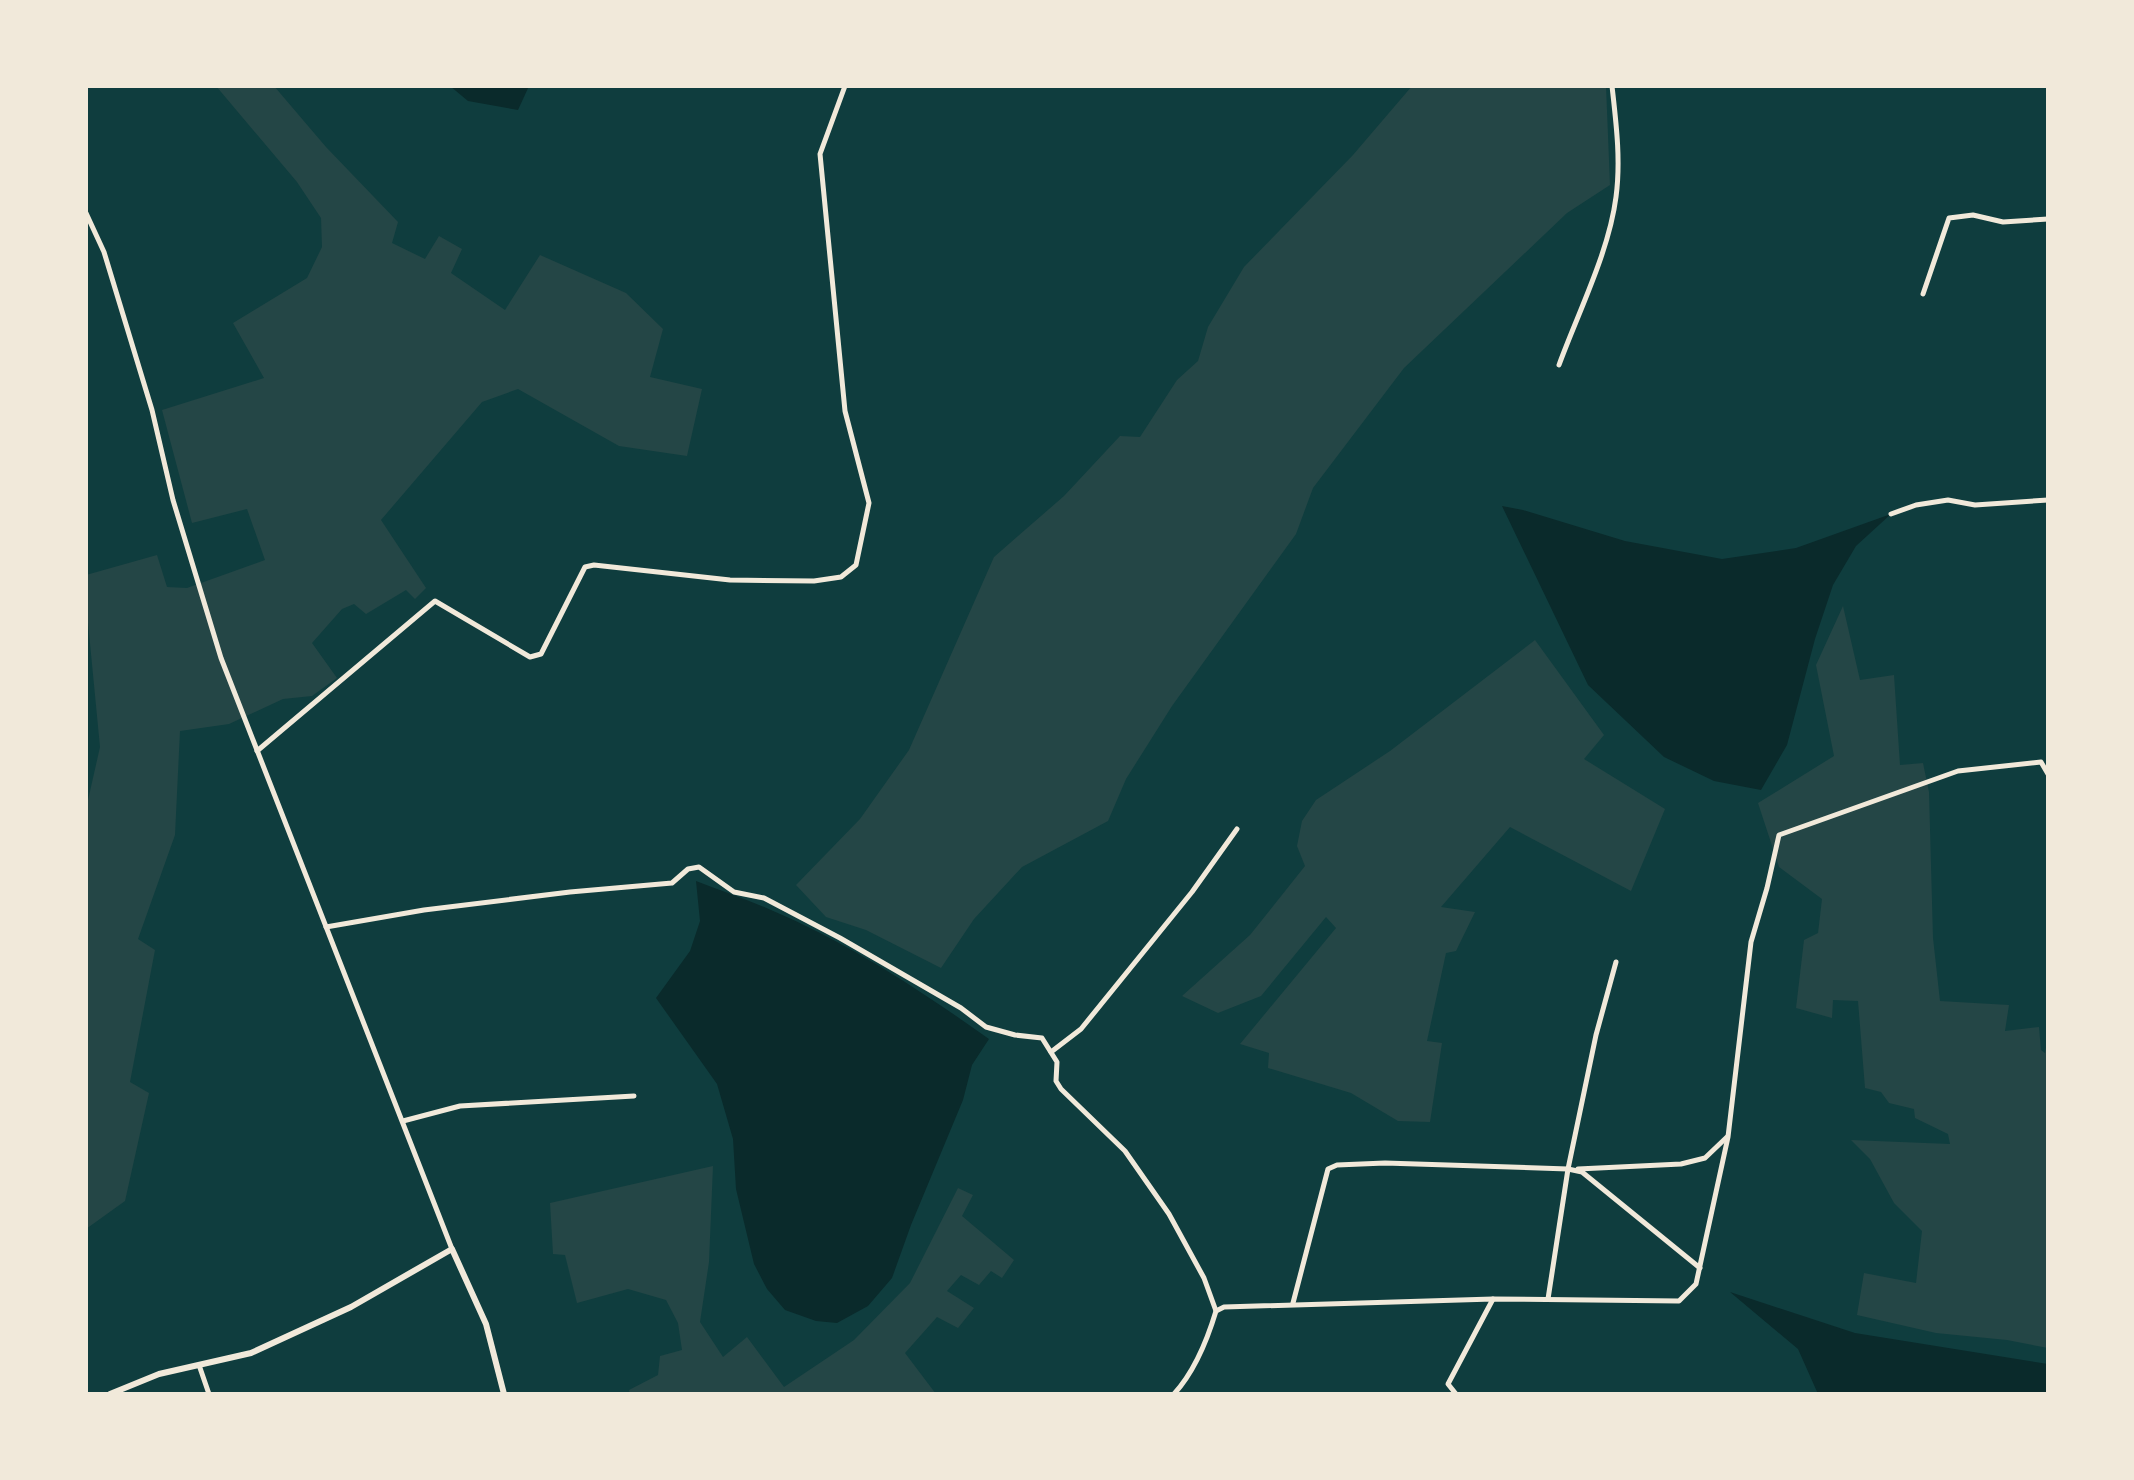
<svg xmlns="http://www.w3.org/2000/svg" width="2134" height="1480" viewBox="0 0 2134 1480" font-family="Helvetica,sans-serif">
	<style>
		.green { fill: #244646 }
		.water { fill: #0a2a2b }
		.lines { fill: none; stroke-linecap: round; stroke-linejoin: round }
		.minor { stroke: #f1e9da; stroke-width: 5 }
		.tertiary { stroke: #f1e9da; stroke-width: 6 }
	</style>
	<rect width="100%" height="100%" fill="#0f3d3e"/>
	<g class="green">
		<polygon points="216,86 274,86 326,147 398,222 392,243 425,259 439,236 462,249 451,273 505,310 540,255 626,293 663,329 650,377 702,389 687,456 619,446 518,389 482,402 381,520 426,588 415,599 406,590 366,614 354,604 342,609 312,643 337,678 312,696 283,699 229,724 180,731 175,835 138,939 155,950 130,1082 149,1093 125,1201 86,1229 86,809 100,747 86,602 86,575 157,555 167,587 187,588 265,560 247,509 192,523 162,410 264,378 233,323 307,278 322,247 321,218 297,182"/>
		<polygon points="1412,86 1606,86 1610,185 1567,213 1404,368 1313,488 1296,534 1172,706 1126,779 1108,821 1022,867 974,919 941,968 866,930 826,917 796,885 860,819 909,750 994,557 1064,496 1120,436 1140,437 1177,380 1198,361 1208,327 1244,267 1353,155"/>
		<polygon points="1843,606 1860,680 1894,675 1900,765 1923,763 1929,792 1933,938 1940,1001 2009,1005 2005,1031 2039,1027 2041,1050 2045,1053 2048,1037 2048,1348 2007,1340 1936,1333 1857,1315 1864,1273 1916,1283 1922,1231 1894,1203 1870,1159 1851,1140 1950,1144 1948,1134 1915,1118 1914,1109 1889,1103 1881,1092 1865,1088 1858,1001 1833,1000 1832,1018 1796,1008 1804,940 1818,933 1822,899 1779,867 1758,803 1834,756 1816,665"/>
		<polygon points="1535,640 1604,735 1584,759 1665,809 1631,891 1510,827 1441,907 1475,912 1456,951 1446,953 1427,1041 1442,1043 1430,1122 1398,1121 1351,1093 1268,1068 1269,1053 1240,1044 1336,928 1326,917 1261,996 1218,1013 1182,996 1250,935 1305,866 1297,846 1302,821 1316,800 1390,751"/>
		<polygon points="713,1166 709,1262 700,1322 723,1357 747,1337 784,1387 854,1340 910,1283 958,1188 973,1195 962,1216 1014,1260 1002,1278 991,1271 979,1285 961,1275 947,1291 974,1308 958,1328 937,1317 905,1353 936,1394 630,1394 629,1390 658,1375 660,1356 682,1350 678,1323 666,1300 628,1289 577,1303 565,1255 553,1254 550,1203"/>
	</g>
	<g class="water">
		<polygon points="450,86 529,86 518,110 468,101"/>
		<polygon points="1502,506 1523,510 1625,541 1722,559 1796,548 1891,514 1856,546 1833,585 1815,639 1787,745 1761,790 1714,781 1664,757 1588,685"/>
		<path d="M696,881C721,891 747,899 771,910C849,943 920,990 989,1039L972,1065L963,1100L911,1225L892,1278L868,1306L837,1323L816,1321L785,1310L767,1289L754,1264L736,1189L733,1139L717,1084L656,998L690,951L700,921Z"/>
		<polygon points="1730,1292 1855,1333 2048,1364 2048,1394 1818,1394 1798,1349"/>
	</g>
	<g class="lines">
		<g class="minor">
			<polyline points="86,213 104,252 152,410 173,500 221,658 452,1249"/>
			<polyline points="1923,294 1949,218 1973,215 2003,222 2048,219"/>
			<path d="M1559,365C1578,313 1609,252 1616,197C1621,160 1616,122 1612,86"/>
			<polyline points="1891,514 1916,505 1948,500 1975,505 2048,500"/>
			<polyline points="257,751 435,601 530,657 541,654 585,567 594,565 730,580 814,581 841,577 856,565 869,503 845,411 820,154 845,86"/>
			<polyline points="326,927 424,910 570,892 672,883 688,869 699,867 734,892 764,898 840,938 961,1008 986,1027 1015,1035 1042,1038 1057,1062 1056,1081 1061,1089 1125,1151 1169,1214 1204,1278 1216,1311"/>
			<polyline points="1051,1052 1081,1029 1192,892 1237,829"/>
			<polyline points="403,1121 460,1106 634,1096"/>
			<polyline points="1568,1169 1596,1035 1616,962"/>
			<polyline points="1578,1169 1681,1164 1705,1158 1727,1137"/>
			<polyline points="1548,1299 1568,1169"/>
			<polyline points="1293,1303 1328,1169 1337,1165 1385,1163 1568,1169 1582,1172 1700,1268"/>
			<polyline points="199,1365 209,1394"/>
			<path d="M1174,1394C1195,1371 1207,1341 1216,1311L1224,1307L1493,1299L1679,1301L1696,1284L1728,1137L1751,942L1767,888L1779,835L1958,771L2041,762L2048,774"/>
			<polyline points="1456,1394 1448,1384 1493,1299"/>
		</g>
		<polyline class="tertiary" points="110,1394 159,1374 251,1353 351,1307 452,1249 486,1324 504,1394"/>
	</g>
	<rect width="2134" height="1480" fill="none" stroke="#f1e9da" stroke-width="176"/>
</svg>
